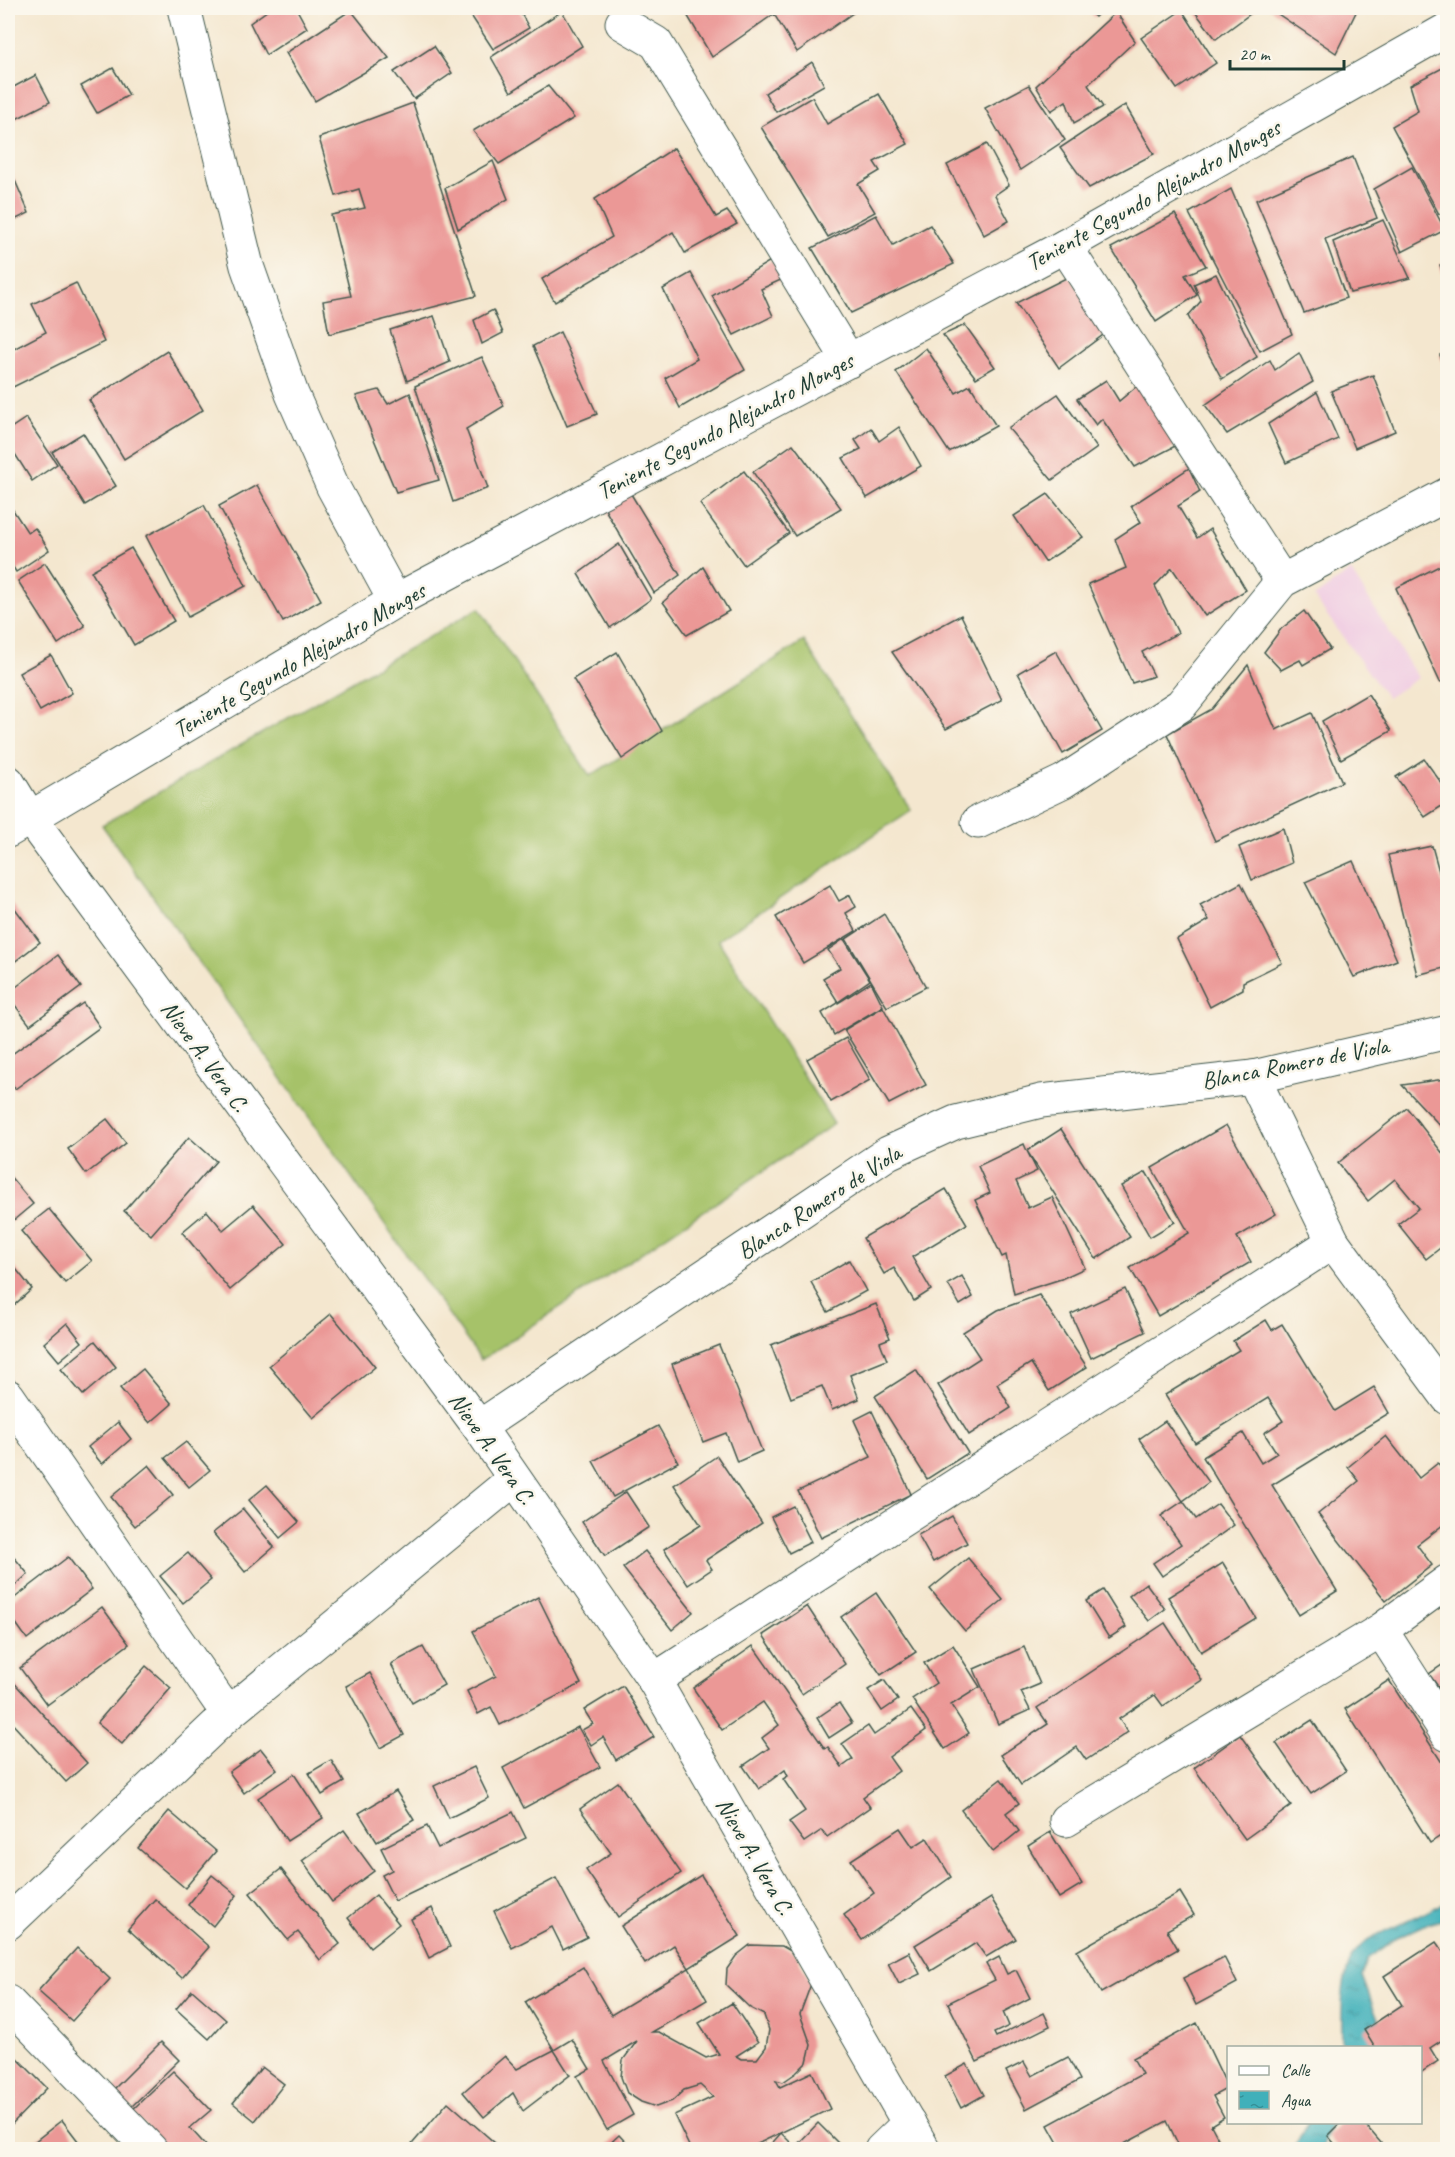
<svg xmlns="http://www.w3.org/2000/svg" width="1455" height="2157" viewBox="0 0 1455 2157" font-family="Caveat,sans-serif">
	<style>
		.built { fill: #f1d0e3 }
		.pitch { fill: #a6c269; stroke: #62804e; stroke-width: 1.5 }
		.water { fill: url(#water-ripples); stroke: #307677; stroke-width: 1.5 }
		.building { fill: #eb9896 }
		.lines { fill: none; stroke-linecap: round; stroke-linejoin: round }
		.minor-casing { stroke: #3f564b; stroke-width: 35 }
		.minor { stroke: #fff; stroke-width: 33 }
		.labels { text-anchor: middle; stroke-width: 5; stroke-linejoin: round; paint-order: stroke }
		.street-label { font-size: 24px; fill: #1f3d34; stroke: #fbf7ec }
	</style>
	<defs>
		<pattern id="water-ripples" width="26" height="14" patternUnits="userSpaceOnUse" patternTransform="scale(1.5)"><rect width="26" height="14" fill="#40b0ba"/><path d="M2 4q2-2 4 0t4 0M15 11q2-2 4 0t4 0" fill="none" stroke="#359098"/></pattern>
	</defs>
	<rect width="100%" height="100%" fill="#fbf7ec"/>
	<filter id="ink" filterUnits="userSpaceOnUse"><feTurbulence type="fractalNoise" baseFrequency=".0167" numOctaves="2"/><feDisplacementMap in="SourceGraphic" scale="12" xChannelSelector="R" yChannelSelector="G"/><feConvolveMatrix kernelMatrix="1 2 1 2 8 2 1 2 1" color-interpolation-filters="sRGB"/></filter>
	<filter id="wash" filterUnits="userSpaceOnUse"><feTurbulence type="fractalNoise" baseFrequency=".008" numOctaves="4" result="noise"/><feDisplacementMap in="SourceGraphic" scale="24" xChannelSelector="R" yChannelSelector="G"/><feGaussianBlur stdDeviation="1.35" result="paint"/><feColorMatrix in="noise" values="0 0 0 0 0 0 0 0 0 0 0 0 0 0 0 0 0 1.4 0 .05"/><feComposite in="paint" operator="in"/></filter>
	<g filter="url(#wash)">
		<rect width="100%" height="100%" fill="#f4e7cf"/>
		<polygon class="built" points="1351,571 1418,678 1387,698 1314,597"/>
		<polygon class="pitch" points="479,608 590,776 804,641 911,810 718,940 834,1124 481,1360 102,825"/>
		<g class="water">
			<path d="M1447,1900V1919L1429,1923L1395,1939L1367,1959L1362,1976L1384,2035L1378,2047L1342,2048C1342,2016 1337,1964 1365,1942C1369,1938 1376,1936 1381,1933C1403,1922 1427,1914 1447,1900Z"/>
			<polygon points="1308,2122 1331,2123 1322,2149 1293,2149"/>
		</g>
		<g id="blocks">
			<g class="building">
				<polygon points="271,8 296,8 307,28 266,55 250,23"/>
				<polygon points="466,8 518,8 529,28 493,49"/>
				<polygon points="683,8 860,8 797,52 774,14 712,57"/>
				<polygon points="1085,8 1104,8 1095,17"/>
				<polygon points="1192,8 1258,8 1216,39"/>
				<polygon points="1269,8 1358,8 1336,53"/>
				<polygon points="351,10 389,58 315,101 286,53"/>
				<polygon points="1182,10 1216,63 1177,89 1141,38"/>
				<polygon points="562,11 582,46 511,92 491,57"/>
				<polygon points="1116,12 1135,41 1088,85 1103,107 1074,123 1066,101 1051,111 1036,86"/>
				<polygon points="434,46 452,73 414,99 394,72"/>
				<polygon points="812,62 824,85 776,112 765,93"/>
				<polygon points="1448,65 1448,211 1439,214 1392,126 1418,111 1410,85"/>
				<polygon points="113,68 129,95 97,113 81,86"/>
				<polygon points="36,75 50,102 8,123 8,90"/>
				<polygon points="1029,85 1065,140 1020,170 985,108"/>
				<polygon points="548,86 574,118 499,164 473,131"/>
				<polygon points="879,94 908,144 874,162 880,171 858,184 875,212 828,237 761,127 812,97 827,124"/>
				<polygon points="413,103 476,296 329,334 323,301 351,296 331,215 365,208 359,189 336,196 319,138"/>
				<polygon points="1125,105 1154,154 1089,188 1060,148"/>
				<polygon points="987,144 1009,185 995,195 1009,221 984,235 947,165"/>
				<polygon points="674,148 716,217 727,211 737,224 685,253 673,232 555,302 542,279 612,237 595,199"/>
				<polygon points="1353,157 1377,218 1325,239 1346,298 1304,313 1256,200"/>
				<polygon points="493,161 508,199 458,229 445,188"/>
				<polygon points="1412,167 1445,230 1402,252 1374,189"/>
				<polygon points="10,169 29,213 8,223 8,170"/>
				<polygon points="1231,189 1292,334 1260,351 1189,213"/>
				<polygon points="1175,214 1206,266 1185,275 1197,295 1156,322 1111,248"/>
				<polygon points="876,215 893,245 930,225 954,264 851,313 812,248"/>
				<polygon points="1383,220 1410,278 1350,293 1333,242"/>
				<polygon points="772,260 783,279 761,289 773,316 734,335 712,296"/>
				<polygon points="1448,262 1448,286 1447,286 1440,265"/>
				<polygon points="691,273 745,370 680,408 665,378 697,359 663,289"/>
				<polygon points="1216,274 1257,357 1222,379 1188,316 1201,301 1194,284"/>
				<polygon points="1070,276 1107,332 1059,368 1016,303"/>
				<polygon points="76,283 104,342 13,387 8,376 8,352 46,332 32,304"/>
				<polygon points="493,310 503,333 482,344 474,320"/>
				<polygon points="434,316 450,362 407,381 390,330"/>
				<polygon points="965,325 995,367 976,378 943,335"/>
				<polygon points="560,332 597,414 567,426 533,346"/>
				<polygon points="926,348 956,393 970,385 996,426 949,452 896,372"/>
				<polygon points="167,351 203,410 124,459 89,400"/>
				<polygon points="1448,352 1448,375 1447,375 1440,355"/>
				<polygon points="1299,353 1313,382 1227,434 1205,405 1270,360 1275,370"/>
				<polygon points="482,357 504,406 466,429 488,488 453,502 415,386"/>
				<polygon points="1373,375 1395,431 1355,448 1331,391"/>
				<polygon points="1106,380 1119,401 1143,381 1183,442 1135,467 1102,419 1096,425 1077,399"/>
				<polygon points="379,390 388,404 410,393 439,480 396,492 356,396"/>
				<polygon points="1317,392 1338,439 1286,463 1268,424"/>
				<polygon points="1058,394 1097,448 1052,480 1008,428"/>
				<polygon points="26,418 57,464 32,481 8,443 8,430"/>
				<polygon points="899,427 921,466 867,498 843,458 861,449 855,440 871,428 879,441"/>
				<polygon points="83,433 116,486 85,505 52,452"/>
				<polygon points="793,444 841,508 795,536 753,472"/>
				<polygon points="1189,468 1200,492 1178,506 1197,538 1210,529 1246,590 1205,616 1172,568 1155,586 1178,633 1142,652 1154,676 1132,683 1088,584 1126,568 1115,539 1141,522 1131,506"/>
				<polygon points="744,471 789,533 744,565 700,504"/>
				<polygon points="257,485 321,600 283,622 219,506"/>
				<polygon points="631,494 680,575 654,593 603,506"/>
				<polygon points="1048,494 1083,537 1045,562 1014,516"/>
				<polygon points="204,505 246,586 188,617 146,536"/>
				<polygon points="11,507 28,533 35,528 49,550 16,572 8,559 8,509"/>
				<polygon points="619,544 651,599 610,628 578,574"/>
				<polygon points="131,548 174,621 134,645 91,571"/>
				<polygon points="45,563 85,626 58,644 18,581"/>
				<polygon points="1443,564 1448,575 1448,679 1440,682 1396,588"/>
				<polygon points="703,567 729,611 687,635 663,602"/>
				<polygon points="1304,611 1330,649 1303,665 1300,660 1281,670 1264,652 1281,629"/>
				<polygon points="961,615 1002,700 946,729 892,652"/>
				<polygon points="1056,651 1102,731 1063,754 1018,673"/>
				<polygon points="617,652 662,731 622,759 573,679"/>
				<polygon points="51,655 72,693 40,711 19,673"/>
				<polygon points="1248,665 1276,730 1312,713 1342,782 1215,841 1167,734 1212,709"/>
				<polygon points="1368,694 1391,731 1341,759 1322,721"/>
				<polygon points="1424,759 1448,792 1448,802 1425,817 1396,777"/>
				<polygon points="1283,828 1292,863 1252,880 1239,847"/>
				<polygon points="1432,846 1448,904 1448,967 1417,975 1388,855"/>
				<polygon points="1353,861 1397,960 1354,977 1305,882"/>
				<polygon points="1241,883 1282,963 1243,982 1243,989 1210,1007 1177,939 1209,920 1200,905"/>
				<polygon points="830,885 839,901 850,895 856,907 846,913 856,931 803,963 776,917"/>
				<polygon points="8,899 40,942 9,966 8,964"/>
				<polygon points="884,914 926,987 887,1007 846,939"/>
				<polygon points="844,939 870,980 838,1002 823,978 840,968 828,950"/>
				<polygon points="58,955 81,987 30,1025 8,996 8,993"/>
				<polygon points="871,982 883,1006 834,1035 822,1013"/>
				<polygon points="83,1003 100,1027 15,1089 8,1079 8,1057"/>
				<polygon points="883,1007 926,1085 889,1104 844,1030"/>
				<polygon points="846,1038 870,1080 831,1102 807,1059"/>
				<polygon points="1445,1079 1448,1082 1448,1134 1402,1085"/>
				<polygon points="1407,1108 1448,1160 1448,1242 1426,1259 1398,1224 1419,1208 1395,1179 1368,1201 1338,1163"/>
				<polygon points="107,1119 126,1143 86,1174 68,1149"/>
				<polygon points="1226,1125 1276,1214 1237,1237 1251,1262 1158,1316 1130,1268 1189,1233 1152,1168"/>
				<polygon points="1061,1129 1130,1237 1096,1259 1027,1151 1037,1171 1016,1181 1028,1208 1052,1197 1085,1268 1061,1279 1014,1294 1006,1255 1002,1257 975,1200 990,1193 978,1166 1024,1144 1027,1151"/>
				<polygon points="189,1137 216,1161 151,1235 124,1211"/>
				<polygon points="1146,1172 1175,1222 1150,1237 1121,1186"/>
				<polygon points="8,1174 33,1204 8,1225"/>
				<polygon points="946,1189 967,1224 912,1257 931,1290 914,1301 894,1268 884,1274 863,1238"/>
				<polygon points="253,1205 286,1244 230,1290 182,1232 207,1211 223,1230"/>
				<polygon points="49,1209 92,1261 65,1283 21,1231"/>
				<polygon points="8,1259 32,1289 12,1307 8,1301"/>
				<polygon points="849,1260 866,1291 828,1312 811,1282"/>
				<polygon points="962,1276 973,1297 960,1305 948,1284"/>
				<polygon points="1125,1289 1145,1332 1091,1358 1071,1314"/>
				<polygon points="1039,1295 1087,1367 1049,1391 1031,1363 997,1384 1011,1408 969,1435 938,1385 980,1358 963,1332 998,1310"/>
				<polygon points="876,1304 890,1338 880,1342 887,1360 850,1375 859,1399 832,1410 822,1386 791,1398 771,1345"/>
				<polygon points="331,1314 375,1367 313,1418 269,1366"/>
				<polygon points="1266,1320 1272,1330 1282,1324 1335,1411 1374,1387 1389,1413 1272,1485 1337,1591 1299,1615 1203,1457 1243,1433 1261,1463 1277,1453 1264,1433 1283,1421 1268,1398 1195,1443 1165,1395 1239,1350 1233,1341"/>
				<polygon points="67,1323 82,1342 59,1361 44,1343"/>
				<polygon points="95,1341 116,1367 83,1395 61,1369"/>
				<polygon points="719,1345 762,1451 737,1462 726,1433 703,1442 672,1364"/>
				<polygon points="143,1369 172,1404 150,1423 120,1388"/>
				<polygon points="916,1370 968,1453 927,1479 875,1396"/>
				<polygon points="872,1411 911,1494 821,1538 798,1491 871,1457 854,1420"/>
				<polygon points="1165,1421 1209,1482 1183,1501 1196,1519 1218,1504 1234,1525 1162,1576 1153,1563 1181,1544 1161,1516 1183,1501 1139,1439"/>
				<polygon points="118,1422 131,1439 102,1464 88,1447"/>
				<polygon points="658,1426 678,1462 613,1497 593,1461"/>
				<polygon points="1386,1436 1419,1478 1438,1463 1448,1476 1448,1521 1417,1545 1432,1565 1386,1601 1318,1514 1359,1481 1348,1467"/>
				<polygon points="186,1442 210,1470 189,1487 165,1458"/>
				<polygon points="717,1456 762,1523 706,1560 712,1569 688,1585 664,1549 701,1525 674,1485"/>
				<polygon points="149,1465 173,1495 135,1526 111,1497"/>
				<polygon points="267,1485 299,1522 280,1538 249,1500"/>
				<polygon points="626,1492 649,1527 605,1556 582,1522"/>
				<polygon points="793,1506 811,1542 789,1553 771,1517"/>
				<polygon points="243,1509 274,1547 245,1572 213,1533"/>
				<polygon points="952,1516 967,1543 933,1562 918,1535"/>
				<polygon points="8,1550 28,1574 8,1592"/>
				<polygon points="645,1551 693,1612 672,1630 623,1568"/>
				<polygon points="188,1553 211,1580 183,1603 160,1576"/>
				<polygon points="68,1557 92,1589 27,1639 8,1612 8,1603"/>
				<polygon points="968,1558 1003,1600 965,1631 930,1589"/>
				<polygon points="1223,1563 1256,1618 1201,1652 1168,1597"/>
				<polygon points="1146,1583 1165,1609 1149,1621 1129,1596"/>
				<polygon points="1103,1590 1126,1627 1109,1638 1086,1601"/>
				<polygon points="876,1593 916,1652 881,1675 841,1617"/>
				<polygon points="538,1597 581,1684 500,1725 491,1707 478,1714 467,1691 496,1676 473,1631"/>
				<polygon points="807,1606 845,1664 802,1694 763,1635"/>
				<polygon points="102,1607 129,1644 47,1705 20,1668"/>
				<polygon points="1165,1623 1202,1680 1163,1706 1155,1695 1119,1719 1128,1732 1086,1760 1077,1747 1021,1785 1001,1755 1048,1724 1037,1708"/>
				<polygon points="953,1645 980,1687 951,1705 969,1733 945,1749 912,1699 936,1683 924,1663"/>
				<polygon points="753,1646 825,1749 828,1747 842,1767 853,1759 842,1744 868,1726 874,1735 911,1709 926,1730 889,1757 899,1771 863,1797 870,1807 827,1837 822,1830 804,1842 789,1822 805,1811 783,1779 788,1776 785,1770 759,1789 743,1766 769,1748 762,1738 779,1725 763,1702 722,1730 693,1688"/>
				<polygon points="423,1647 444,1685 412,1703 391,1664"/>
				<polygon points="1024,1647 1040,1684 1021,1692 1030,1710 998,1724 974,1669"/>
				<polygon points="1448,1661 1448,1700 1429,1674"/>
				<polygon points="146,1666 171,1688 122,1744 97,1723"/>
				<polygon points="370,1673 404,1735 380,1748 346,1686"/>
				<polygon points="8,1676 87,1763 66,1782 8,1719"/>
				<polygon points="884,1680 898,1700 882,1711 868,1690"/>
				<polygon points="1389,1680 1448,1772 1448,1831 1430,1843 1345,1709"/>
				<polygon points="623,1686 654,1737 616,1760 603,1737 591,1745 582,1730 593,1724 584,1710"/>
				<polygon points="839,1703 852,1723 829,1738 817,1718"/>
				<polygon points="1312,1720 1346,1771 1311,1794 1276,1743"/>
				<polygon points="578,1727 600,1767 524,1808 503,1768"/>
				<polygon points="1240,1735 1291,1806 1245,1839 1194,1768"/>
				<polygon points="261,1749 277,1769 244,1793 229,1772"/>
				<polygon points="331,1760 344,1782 322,1795 309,1773"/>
				<polygon points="474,1767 489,1798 449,1818 434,1786"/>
				<polygon points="294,1774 323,1818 287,1841 258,1798"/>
				<polygon points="1001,1779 1019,1803 1006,1813 1019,1831 993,1852 961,1810"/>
				<polygon points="618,1782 681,1873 618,1917 586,1870 611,1853 580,1809"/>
				<polygon points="396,1791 414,1820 377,1842 359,1813"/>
				<polygon points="169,1811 216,1851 185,1888 138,1848"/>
				<polygon points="513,1812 526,1838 395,1901 382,1875 392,1870 381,1848 427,1826 438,1848"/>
				<polygon points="900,1828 913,1847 927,1838 951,1877 862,1940 844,1915 874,1893 851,1860"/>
				<polygon points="344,1830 374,1871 332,1902 302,1861"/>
				<polygon points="1050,1832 1082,1884 1059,1898 1028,1846"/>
				<polygon points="281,1869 340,1944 320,1960 298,1932 288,1940 250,1893"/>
				<polygon points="212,1875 237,1895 213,1926 188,1905"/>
				<polygon points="701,1875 740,1936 689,1968 674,1945 645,1964 621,1926"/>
				<polygon points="556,1878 587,1937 563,1949 552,1927 512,1948 494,1911"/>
				<polygon points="1180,1892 1194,1915 1167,1930 1178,1949 1101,1993 1077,1951"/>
				<polygon points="376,1895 399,1924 370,1947 348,1918"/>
				<polygon points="991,1898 1016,1939 986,1957 976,1943 931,1971 915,1945"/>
				<polygon points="155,1899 209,1947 182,1978 128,1929"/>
				<polygon points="432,1908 450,1947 429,1958 411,1919"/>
				<polygon points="1436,1942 1448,1959 1448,2036 1430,2048 1438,2061 1420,2073 1420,2048 1375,2048 1364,2030 1402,2005 1384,1976"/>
				<polygon points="750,1945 782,1946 796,1954 811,1984 800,2014 811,2045 807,2062 796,2073 783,2082 776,2080 780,2087 812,2072 830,2109 745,2150 691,2150 674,2115 713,2097 700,2085 684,2090 672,2101 656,2107 641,2102 627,2093 621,2077 623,2060 637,2041 604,2061 633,2115 607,2130 577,2076 590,2069 572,2039 554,2050 525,2002 583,1967 611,2015 689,1968 707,2000 652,2032 659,2032 706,2058 719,2054 699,2023 732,2003 758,2042 736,2056 741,2059 757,2059 766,2047 769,2030 764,2015 750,2008 726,1985 727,1969 736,1956"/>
				<polygon points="77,1948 110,1979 72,2021 38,1991"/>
				<polygon points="909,1952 920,1974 899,1984 888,1963"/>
				<polygon points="999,1957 1007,1974 1016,1970 1030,1998 1003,2012 1009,2026 994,2033 996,2037 1044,2013 1050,2026 977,2062 948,2003 995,1980 986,1964"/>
				<polygon points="1224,1957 1237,1983 1196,2005 1183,1978"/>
				<polygon points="192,1990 226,2020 209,2039 176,2009"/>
				<polygon points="1197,2023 1228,2088 1213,2096 1224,2117 1211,2125 1223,2148 1168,2150 1178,2144 1167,2121 1113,2150 1062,2150 1048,2125 1142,2074 1133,2058"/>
				<polygon points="161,2042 179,2060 129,2109 111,2092"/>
				<polygon points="8,2049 47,2088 8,2128"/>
				<polygon points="554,2050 570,2075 523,2111 513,2093 484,2117 463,2092 505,2056 517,2069"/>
				<polygon points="1068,2057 1080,2080 1026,2109 1006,2071 1024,2062 1032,2076"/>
				<polygon points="967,2064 984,2095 961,2108 945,2076"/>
				<polygon points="262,2067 284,2084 255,2121 233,2103"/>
				<polygon points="173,2071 211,2110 190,2128 210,2150 168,2150 131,2111"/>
				<polygon points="448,2102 496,2144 492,2150 407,2150"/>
				<polygon points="62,2120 85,2150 32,2150 29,2146"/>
				<polygon points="1342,2122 1363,2122 1387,2150 1340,2150 1328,2136"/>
				<polygon points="818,2123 845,2150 766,2150 781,2133 795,2147"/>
				<polygon points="619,2135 633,2150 603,2150"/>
			</g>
		</g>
	</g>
	<g filter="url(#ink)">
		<use href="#blocks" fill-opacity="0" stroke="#3f564b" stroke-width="1.5"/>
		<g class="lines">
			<defs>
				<g id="minor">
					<polyline points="184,8 247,266 292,394 333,487 395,601"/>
					<polyline points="622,23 656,43 849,361"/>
					<polyline points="1065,246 1282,581"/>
					<polyline points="8,782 30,818 479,1427 654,1680 924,2150"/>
					<polyline points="978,822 1064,781 1181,705 1282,581 1448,494"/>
					<polyline points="8,831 395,601 1065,246 1448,29"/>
					<polyline points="1253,1077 1333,1242 1448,1398"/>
					<polyline points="8,1396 228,1714"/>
					<polyline points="479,1427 888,1153 956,1122 1041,1101 1253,1077 1448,1032"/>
					<polyline points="1381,1630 1448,1735"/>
					<polyline points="654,1680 1333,1242"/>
					<polyline points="1066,1820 1381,1630 1448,1581"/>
					<polyline points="8,1923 228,1714 514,1479"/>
					<polyline points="8,2002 151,2150"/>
					<polyline points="881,2150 909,2123"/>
				</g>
			</defs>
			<use href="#minor" class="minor-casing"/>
			<use href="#minor" class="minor"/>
		</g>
	</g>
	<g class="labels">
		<g class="street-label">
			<text transform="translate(1153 195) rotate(-29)" y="8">Teniente Segundo Alejandro Monges</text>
			<text transform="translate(725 426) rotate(-28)" y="8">Teniente Segundo Alejandro Monges</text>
			<text transform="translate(299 660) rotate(-30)" y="8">Teniente Segundo Alejandro Monges</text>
			<text transform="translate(205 1056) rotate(54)" y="8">Nieve A. Vera C.</text>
			<text transform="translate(1295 1063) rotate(-11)" y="8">Blanca Romero de Viola</text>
			<text transform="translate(819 1202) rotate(-33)" y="8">Blanca Romero de Viola</text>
			<text transform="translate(492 1448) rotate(55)" y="8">Nieve A. Vera C.</text>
			<text transform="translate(755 1856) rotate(60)" y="8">Nieve A. Vera C.</text>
		</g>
	</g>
	<rect width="1455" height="2157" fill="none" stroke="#fbf7ec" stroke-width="30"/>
	<rect x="1227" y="2046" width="195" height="78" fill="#fbf7ec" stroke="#a3ada2" stroke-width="1.5"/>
	<rect x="1239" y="2066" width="30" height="9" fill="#ffffff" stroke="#a3ada2" stroke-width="1.5"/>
	<text x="1281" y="2076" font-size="18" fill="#1f3d34">Calle</text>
	<rect x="1239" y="2091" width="30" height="18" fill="url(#water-ripples)" stroke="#a3ada2" stroke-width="1.5"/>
	<text x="1281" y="2106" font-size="18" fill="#1f3d34">Agua</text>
	<path d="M1230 60v9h114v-9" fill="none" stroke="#1f3d34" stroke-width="3"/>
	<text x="1239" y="60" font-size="18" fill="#1f3d34" stroke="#fbf7ec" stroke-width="4.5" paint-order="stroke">20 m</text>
</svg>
